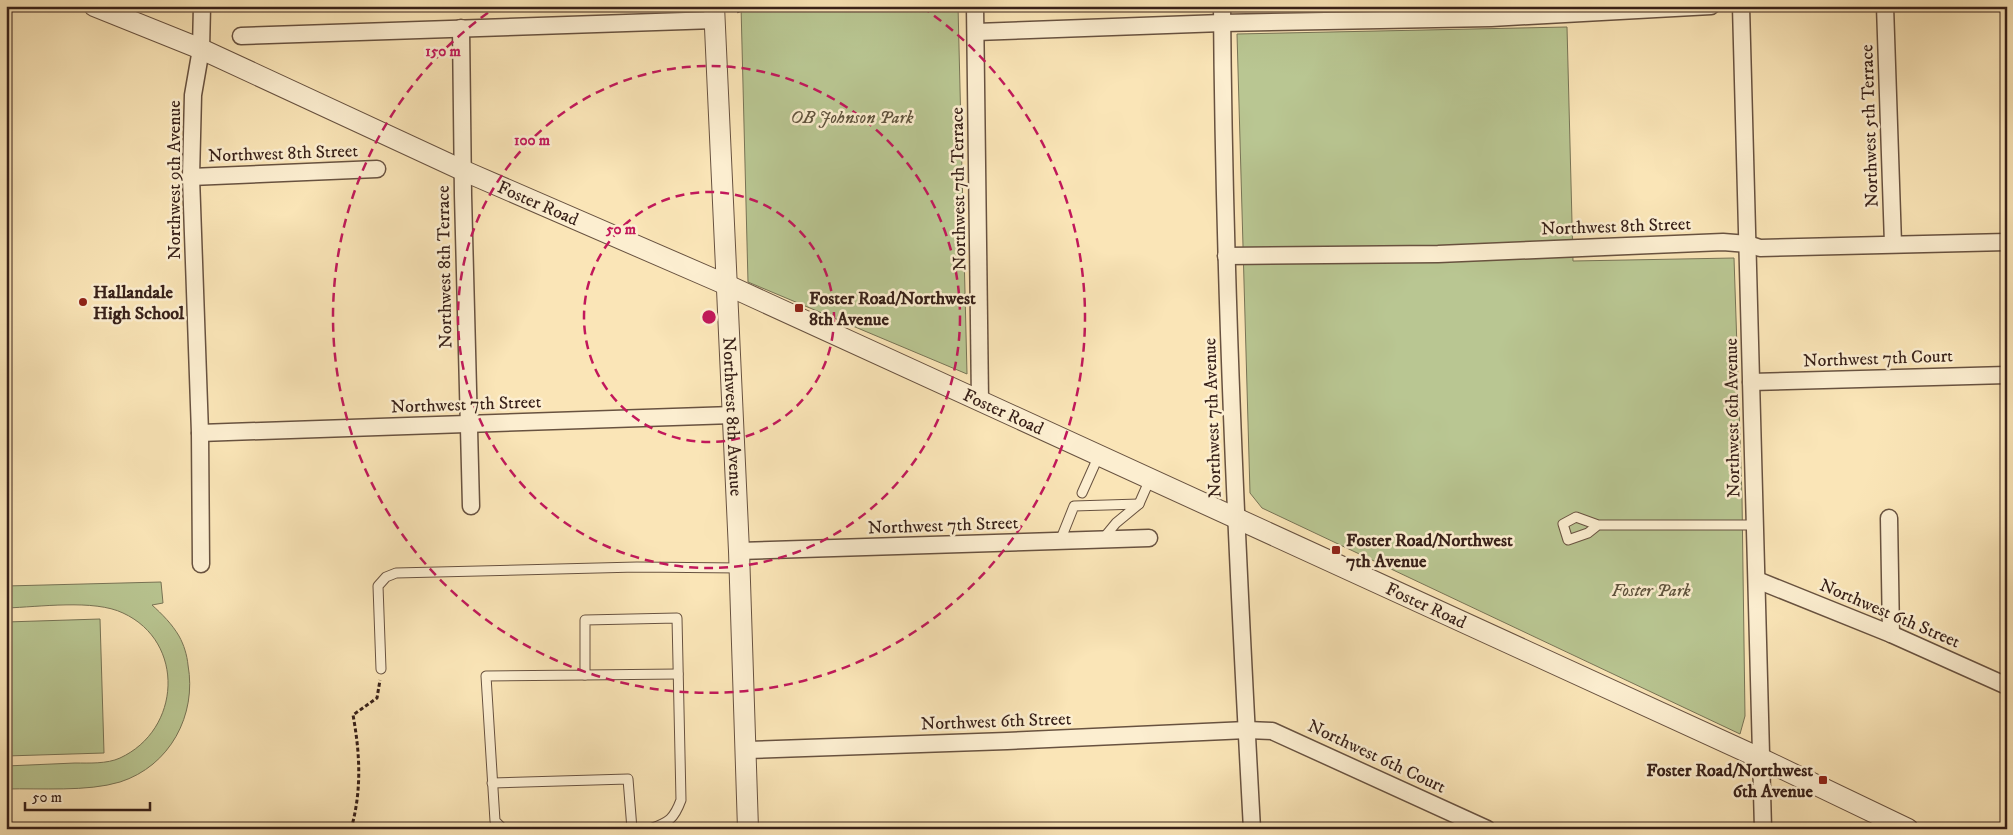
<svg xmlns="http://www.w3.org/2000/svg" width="2013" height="835" viewBox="0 0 2013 835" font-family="'IM FELL DW Pica',serif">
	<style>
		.green { fill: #b9c692; stroke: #787456 }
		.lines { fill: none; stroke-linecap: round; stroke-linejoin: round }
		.service-casing { stroke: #685240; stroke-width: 11 }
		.minor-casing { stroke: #685240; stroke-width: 19 }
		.tertiary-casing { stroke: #685240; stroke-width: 22 }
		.path { stroke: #382119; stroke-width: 3; stroke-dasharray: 4 2.5; stroke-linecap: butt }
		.service { stroke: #fceed0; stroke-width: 9 }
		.minor { stroke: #fceed0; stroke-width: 16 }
		.tertiary { stroke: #fceed0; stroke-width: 20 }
		.ring { fill: none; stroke: #c2185b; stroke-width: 2.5; stroke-dasharray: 9 6 }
		.poi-dot { fill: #8f2418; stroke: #fceed0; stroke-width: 2 }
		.labels { text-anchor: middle; stroke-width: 5; stroke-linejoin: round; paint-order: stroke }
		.park-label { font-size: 18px; font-style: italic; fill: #5f533d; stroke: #fceed0 }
		.street-label { font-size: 18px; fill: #382119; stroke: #fceed0 }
		.poi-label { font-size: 18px; font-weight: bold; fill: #382119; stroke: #fceed0; text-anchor: start }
		.centre { fill: #c2185b; stroke: #fceed0; stroke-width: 2.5 }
		.ring-label { font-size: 15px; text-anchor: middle; font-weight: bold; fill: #c2185b; stroke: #fceed0; stroke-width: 5; stroke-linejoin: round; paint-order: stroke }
	</style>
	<rect width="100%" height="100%" fill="#fae5b7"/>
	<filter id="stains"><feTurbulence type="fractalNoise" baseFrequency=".004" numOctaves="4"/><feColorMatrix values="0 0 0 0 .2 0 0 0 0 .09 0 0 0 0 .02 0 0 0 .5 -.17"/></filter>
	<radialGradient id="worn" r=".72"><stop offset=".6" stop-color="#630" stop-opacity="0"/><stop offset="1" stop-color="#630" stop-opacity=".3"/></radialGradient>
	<g class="green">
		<polygon points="741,6 958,6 967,374 748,282"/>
		<polygon points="1567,27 1573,261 1734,258 1742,497 1745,716 1740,734 1262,508 1250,493 1237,34"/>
		<path d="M161,582L163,603L152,605C162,614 172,624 179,636C184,645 187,655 188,665C197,715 170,766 120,782C87,792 41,788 6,789V766C29,765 52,764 75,763C89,763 107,764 120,758C181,730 186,642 123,613C94,599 39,607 6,608V586Z"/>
		<polygon points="100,619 104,753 6,756 6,622"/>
	</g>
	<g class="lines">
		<defs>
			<g id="service">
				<polyline points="1082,493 1099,455"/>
				<polyline points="1598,525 1588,533 1568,540 1563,524 1576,517 1598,525 1755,525"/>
				<polyline points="1102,540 1116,523 1139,504 1150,479"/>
				<polyline points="1060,541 1074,506 1139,504"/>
				<polyline points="381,669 378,586 386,577 396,573 637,567 740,568"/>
				<polyline points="585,675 678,674"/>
				<polyline points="492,783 628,779 632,829"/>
				<path d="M503,829L495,821L486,676L585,675V620L677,618L681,800C674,819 669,822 650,829"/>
			</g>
			<g id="minor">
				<polyline points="975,6 980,401"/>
				<path d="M1222,6C1224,281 1237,555 1252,829"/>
				<polyline points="1741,6 1763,829"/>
				<polyline points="1885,6 1893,244"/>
				<polyline points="461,28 463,195 471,506"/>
				<polyline points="976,32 1222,23 1491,18 1711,6"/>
				<polyline points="241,36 715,20"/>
				<polyline points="191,177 377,169"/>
				<polyline points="1226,256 1438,254 1723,242 1748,244 1760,248 2007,242"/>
				<polyline points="1751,382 2007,375"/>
				<polyline points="200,433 733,415"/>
				<polyline points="1889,518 1891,634"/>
				<polyline points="739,551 1149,538"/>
				<polyline points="201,564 200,433 191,177 193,95 201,49 202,6"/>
				<polyline points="1757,580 1891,634 2007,686"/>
				<polyline points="747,750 1007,741 1247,730 1272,731 1487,829"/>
			</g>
			<g id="tertiary">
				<path id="s1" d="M94,6L201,49L462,170L727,285L1762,759L1908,829"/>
				<path id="s2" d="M714,6L739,551L748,829"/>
			</g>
		</defs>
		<use href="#service" class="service-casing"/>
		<use href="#minor" class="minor-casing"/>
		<use href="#tertiary" class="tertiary-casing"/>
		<g class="path">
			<polyline points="737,12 750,6"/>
			<path d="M351,829C362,791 360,753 353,715L377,698L380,680"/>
		</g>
		<use href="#service" class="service"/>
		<use href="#minor" class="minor"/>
		<use href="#tertiary" class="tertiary"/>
	</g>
	<g class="ring">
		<circle cx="709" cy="317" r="125"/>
		<circle cx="709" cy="317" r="251"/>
		<path d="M922 7A376 376 0 1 1 496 7"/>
	</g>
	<g class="poi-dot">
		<circle cx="83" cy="302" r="5"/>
		<rect x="794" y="303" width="10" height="10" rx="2.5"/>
		<rect x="1331" y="545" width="10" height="10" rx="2.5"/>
		<rect x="1818" y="775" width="10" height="10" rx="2.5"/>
	</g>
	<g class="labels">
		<g class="park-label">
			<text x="852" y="123">OB Johnson Park</text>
			<text x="1651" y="596">Foster Park</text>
		</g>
		<g class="street-label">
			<text transform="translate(1869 126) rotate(-92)" y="6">Northwest 5th Terrace</text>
			<text transform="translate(283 153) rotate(-2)" y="6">Northwest 8th Street</text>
			<text transform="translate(174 180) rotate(-90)" y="6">Northwest 9th Avenue</text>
			<text transform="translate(958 189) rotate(-91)" y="6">Northwest 7th Terrace</text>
			<text dy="6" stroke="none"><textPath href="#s1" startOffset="486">Foster Road</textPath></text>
			<text transform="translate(1616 226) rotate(-2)" y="6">Northwest 8th Street</text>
			<text transform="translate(444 267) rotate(-91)" y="6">Northwest 8th Terrace</text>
			<text transform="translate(1878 358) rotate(-2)" y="6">Northwest 7th Court</text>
			<text transform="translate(466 404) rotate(-2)" y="6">Northwest 7th Street</text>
			<text dy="6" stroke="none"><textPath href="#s1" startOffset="996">Foster Road</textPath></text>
			<text dy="6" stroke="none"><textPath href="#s2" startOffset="411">Northwest 8th Avenue</textPath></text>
			<text transform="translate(1212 418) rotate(-92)" y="6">Northwest 7th Avenue</text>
			<text transform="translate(1732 418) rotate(-91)" y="6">Northwest 6th Avenue</text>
			<text transform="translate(943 525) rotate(-2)" y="6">Northwest 7th Street</text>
			<text dy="6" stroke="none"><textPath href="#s1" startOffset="1461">Foster Road</textPath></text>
			<text transform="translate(1890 613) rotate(23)" y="6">Northwest 6th Street</text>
			<text transform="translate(996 721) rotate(-2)" y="6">Northwest 6th Street</text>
			<text transform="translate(1377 756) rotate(25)" y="6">Northwest 6th Court</text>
		</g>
		<g class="poi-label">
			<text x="93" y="298">Hallandale<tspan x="93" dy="21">High School</tspan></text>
			<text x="809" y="304">Foster Road/Northwest<tspan x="809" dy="21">8th Avenue</tspan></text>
			<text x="1346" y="546">Foster Road/Northwest<tspan x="1346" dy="21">7th Avenue</tspan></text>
			<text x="1813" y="776" text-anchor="end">Foster Road/Northwest<tspan x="1813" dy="21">6th Avenue</tspan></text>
		</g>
	</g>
	<circle cx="709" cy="317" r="8" class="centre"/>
	<g class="ring-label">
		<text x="443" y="56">150 m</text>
		<text x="532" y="145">100 m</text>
		<text x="621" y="234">50 m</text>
	</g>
	<rect width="2013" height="835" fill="none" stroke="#fae5b7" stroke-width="25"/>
	<rect x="8" y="8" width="1998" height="820" fill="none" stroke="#382119" stroke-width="2.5"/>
	<rect x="12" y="12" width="1988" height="810" fill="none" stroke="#382119"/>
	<path d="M25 802v8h125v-8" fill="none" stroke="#382119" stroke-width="2.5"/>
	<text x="32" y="802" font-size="15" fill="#382119" stroke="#fceed0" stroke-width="4" paint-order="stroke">50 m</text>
	<rect width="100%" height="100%" filter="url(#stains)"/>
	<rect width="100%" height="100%" fill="url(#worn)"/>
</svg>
